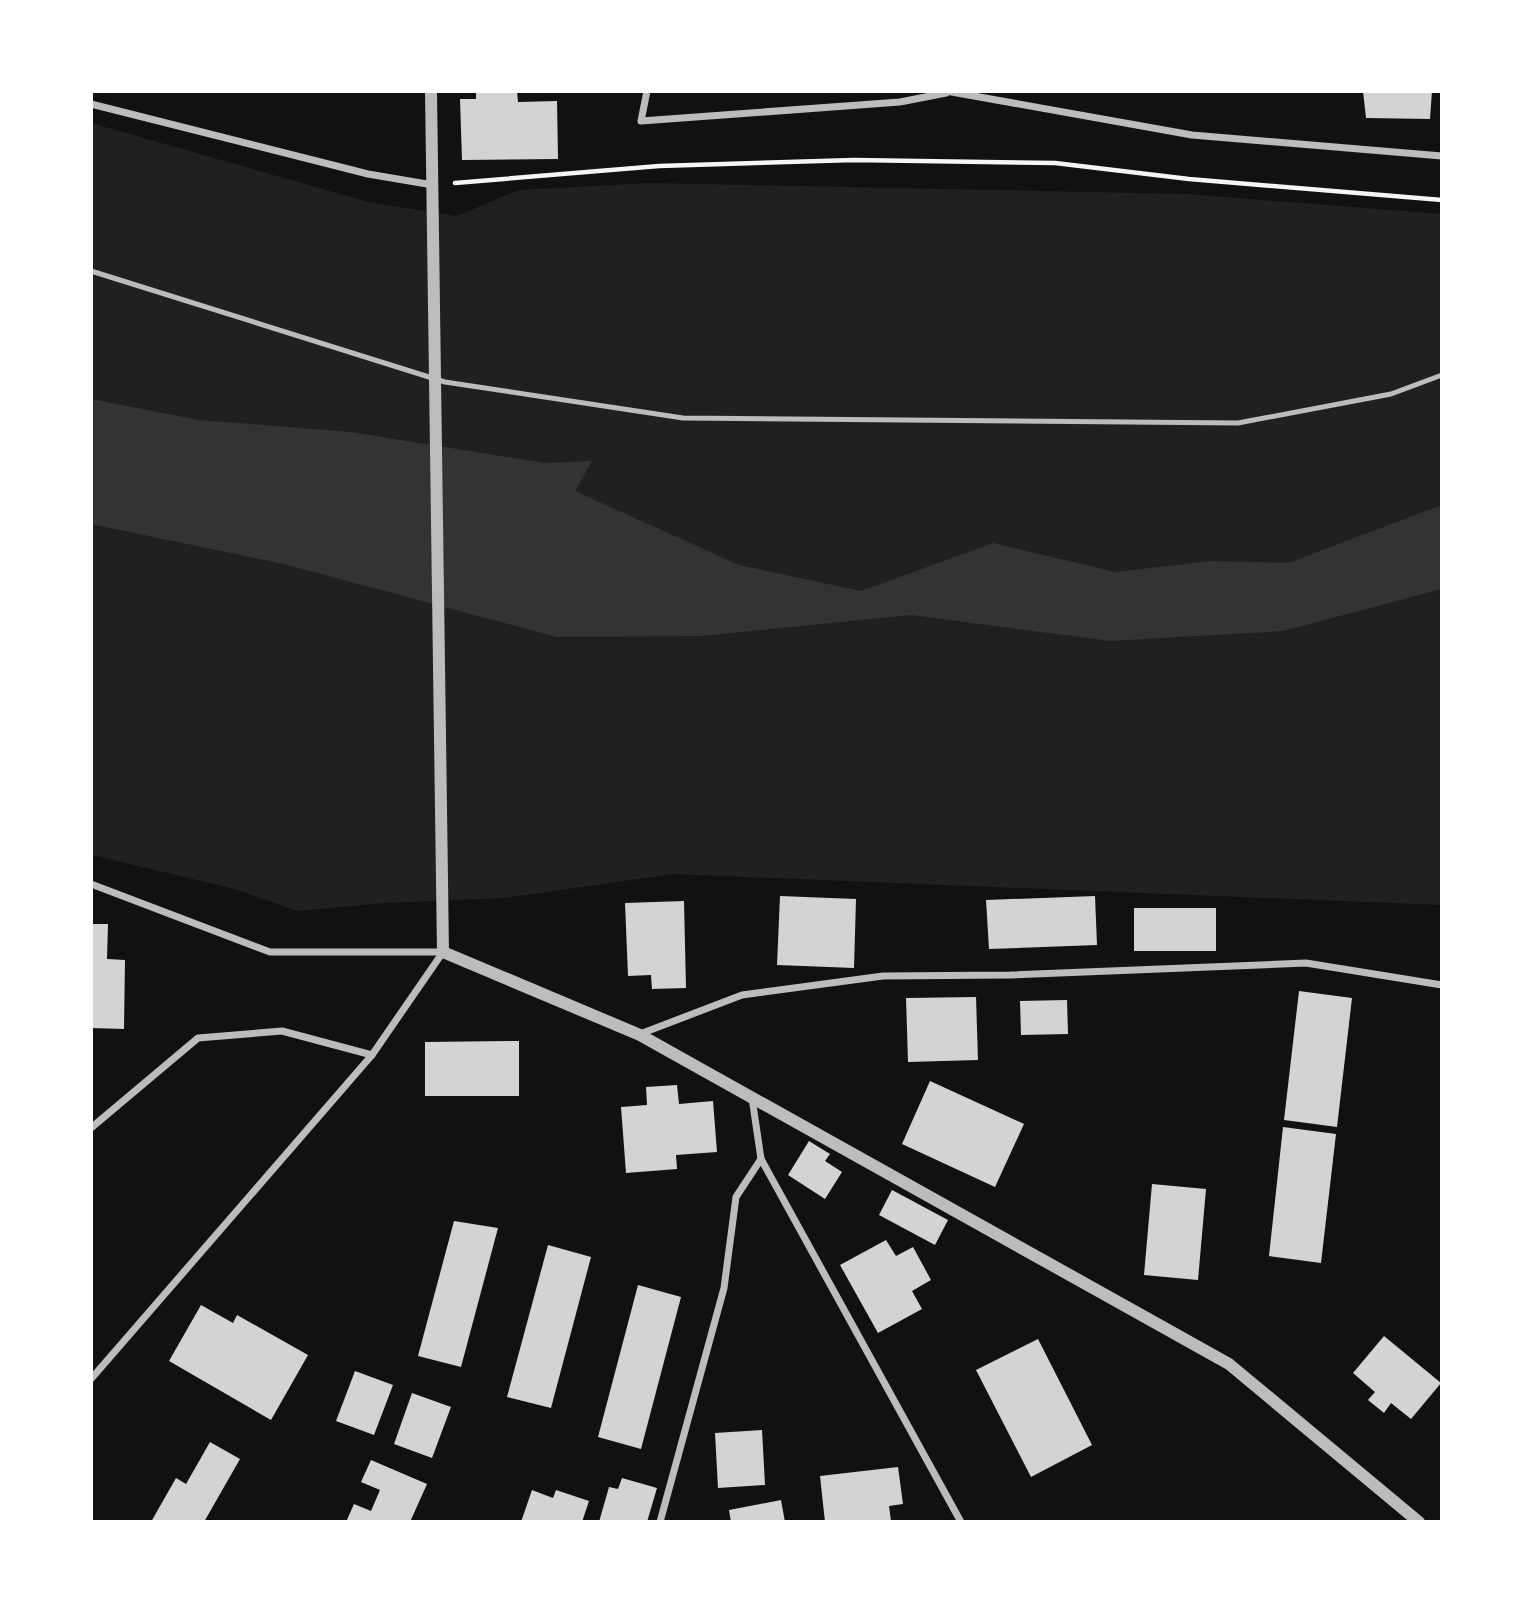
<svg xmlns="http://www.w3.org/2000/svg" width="1533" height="1613" viewBox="0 0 1533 1613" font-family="Cabin,sans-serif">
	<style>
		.green { fill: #202020 }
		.water { fill: #333 }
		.building { fill: #d3d3d3 }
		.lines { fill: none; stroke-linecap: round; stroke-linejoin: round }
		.path { stroke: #f5f5f5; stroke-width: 4.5 }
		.service { stroke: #bcbcbc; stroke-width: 5 }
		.minor { stroke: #bcbcbc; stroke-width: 7 }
		.tertiary { stroke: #bcbcbc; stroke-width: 12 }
	</style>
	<rect width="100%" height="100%" fill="#111"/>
	<polygon class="green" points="91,123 368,202 457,216 518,190 649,183 1187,194 1442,214 1442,905 673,874 505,898 385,903 298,911 231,888 91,855"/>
	<polygon class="water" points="91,399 199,420 351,432 545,463 592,461 575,491 739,565 861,591 993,543 1115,572 1211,561 1288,563 1442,505 1442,589 1283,631 1110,641 911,615 702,636 557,637 284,564 91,524"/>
	<g class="building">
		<polygon points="476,91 517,91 518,102 557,101 558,159 462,160 460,99 476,99"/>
		<polygon points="1363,91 1432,91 1430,119 1366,118"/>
		<polygon points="780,896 856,899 854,968 777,965"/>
		<polygon points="1095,896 1097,945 989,949 986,900"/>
		<polygon points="684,901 686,988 652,989 651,975 628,976 625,903"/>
		<rect x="1134" y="908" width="82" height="43"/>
		<polygon points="91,924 108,924 107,959 125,960 124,1029 91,1028"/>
		<polygon points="1299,991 1352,998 1337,1127 1284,1120"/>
		<polygon points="976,997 978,1060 908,1062 906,998"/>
		<polygon points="1067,1000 1068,1034 1021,1035 1020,1001"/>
		<polygon points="519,1041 519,1096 425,1096 425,1042"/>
		<polygon points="930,1081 1024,1124 995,1187 902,1144"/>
		<polygon points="677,1085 679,1104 713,1101 717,1152 676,1155 677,1169 626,1173 621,1107 647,1105 646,1087"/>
		<polygon points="1283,1127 1336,1134 1321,1263 1269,1256"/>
		<polygon points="809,1141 830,1154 825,1161 842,1172 825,1199 788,1175"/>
		<polygon points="1152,1184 1206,1189 1198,1280 1144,1275"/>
		<polygon points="892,1190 948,1220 935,1245 879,1215"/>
		<polygon points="454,1221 498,1228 461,1367 418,1356"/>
		<polygon points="886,1240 896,1256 913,1247 931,1280 912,1291 922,1309 878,1333 840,1265"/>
		<polygon points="548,1245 591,1257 551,1408 507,1397"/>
		<polygon points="638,1285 681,1297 641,1449 598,1437"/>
		<polygon points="201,1305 233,1323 237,1315 308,1355 271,1420 169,1361"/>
		<polygon points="1384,1336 1441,1383 1411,1419 1391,1403 1384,1413 1368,1400 1375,1392 1353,1373"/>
		<polygon points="1038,1339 1092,1445 1031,1477 976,1370"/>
		<polygon points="355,1371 393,1385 374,1435 336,1421"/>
		<polygon points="412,1393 451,1407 432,1458 394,1444"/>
		<polygon points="762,1430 765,1485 718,1488 715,1433"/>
		<polygon points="210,1442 240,1459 204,1522 151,1522 176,1478 186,1484"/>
		<polygon points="371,1460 427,1484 410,1522 346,1522 354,1504 371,1511 380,1490 361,1482"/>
		<polygon points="898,1467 903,1504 889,1506 891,1521 825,1522 820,1476"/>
		<polygon points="622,1478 657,1488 647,1522 599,1522 609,1487 618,1489"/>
		<polygon points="532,1490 553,1498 556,1490 589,1501 582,1522 521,1522"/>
		<polygon points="781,1500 785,1522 731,1522 729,1510"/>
	</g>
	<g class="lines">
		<polyline class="path" points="455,183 659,166 854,160 1055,163 1189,179 1442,200"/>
		<polyline class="service" points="91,271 445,382 683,418 1238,423 1391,394 1442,375"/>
		<g class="minor">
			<polyline points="647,91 641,121 900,102 946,93"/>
			<polyline points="946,91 1192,135 1442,156"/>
			<polyline points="91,104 368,174 433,185"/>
			<polyline points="91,884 270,952 443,952"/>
			<polyline points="640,1034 742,995 883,976 1010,975 1306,963 1442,985"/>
			<polyline points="752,1098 761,1159 961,1522"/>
			<polyline points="91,1128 198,1038 282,1031 372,1055"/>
			<polyline points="91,1379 372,1055 443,952"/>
			<polyline points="660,1522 724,1288 736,1197 761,1159"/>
		</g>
		<polyline class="tertiary" points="431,91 443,952 640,1035 1229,1364 1419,1522"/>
	</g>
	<rect width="1533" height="1613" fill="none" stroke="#ffffff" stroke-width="186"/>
</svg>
